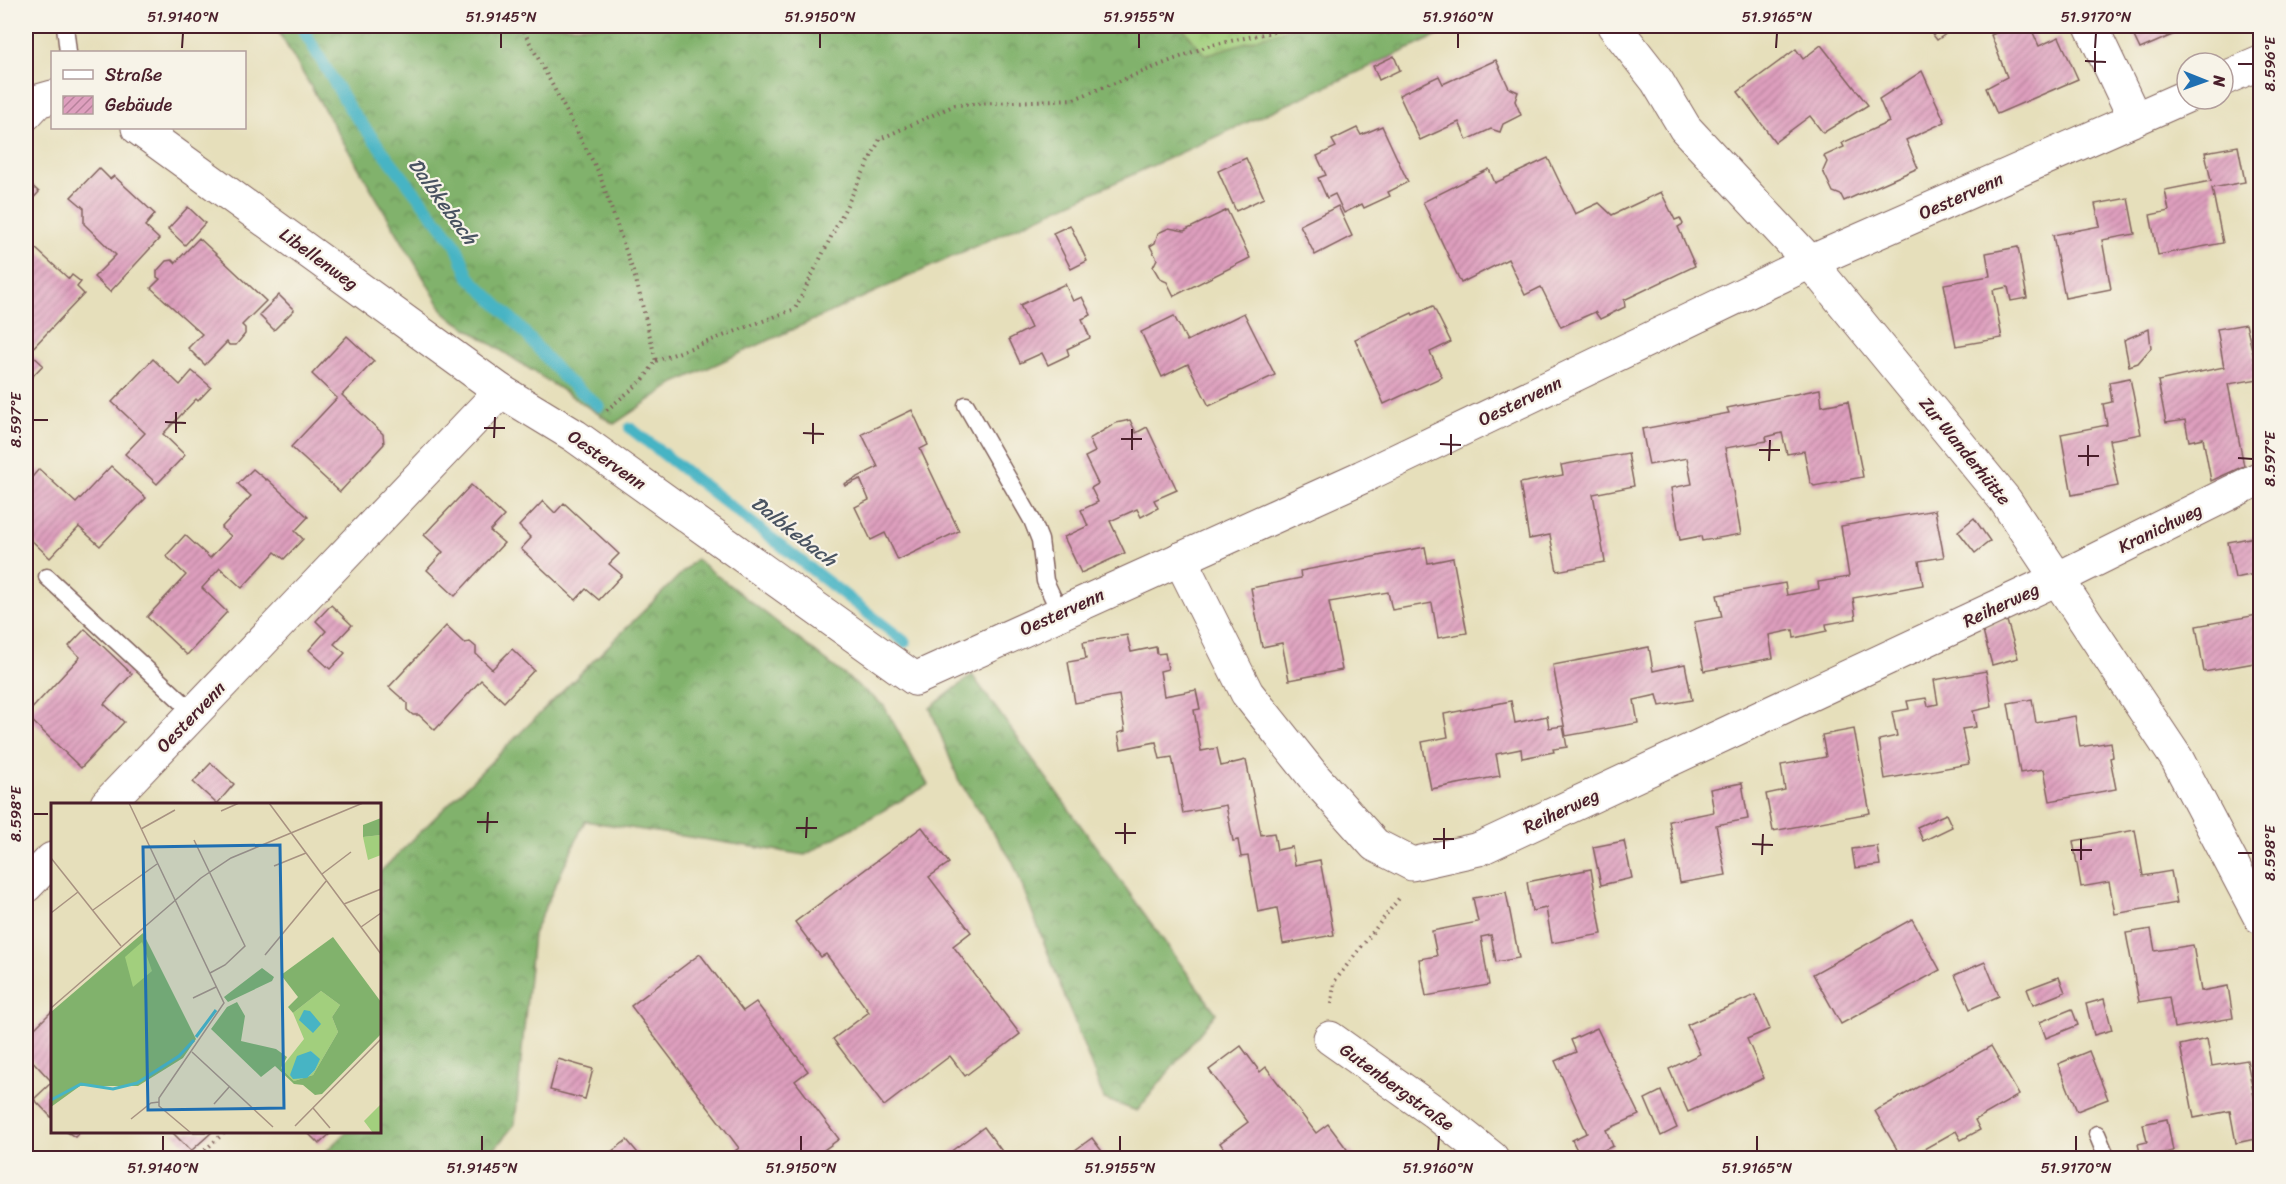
<svg xmlns="http://www.w3.org/2000/svg" width="2286" height="1184" viewBox="0 0 2286 1184" font-family="Sriracha,sans-serif">
	<style>
		.forest { fill: url(#forest-crowns); stroke: #66684c; stroke-width: 1.5 }
		.park { fill: url(#park-crowns); stroke: #767754; stroke-width: 1.5 }
		.lines { fill: none; stroke-linecap: round; stroke-linejoin: round }
		.stream { stroke: #47b4c4; stroke-width: 12 }
		.building { fill: url(#building-hatch) }
		.lane-casing { stroke: #81625d; stroke-width: 19 }
		.street-casing { stroke: #81625d; stroke-width: 35 }
		.path { stroke: #81625d; stroke-width: 4; stroke-dasharray: 1.5 4.5; stroke-linecap: butt }
		.lane { stroke: #fff; stroke-width: 16 }
		.street { stroke: #fff; stroke-width: 33 }
		.ticks { fill: none; stroke: #4a1f2b; stroke-width: 2 }
		.labels { text-anchor: middle; stroke-width: 4.5; stroke-linejoin: round; paint-order: stroke }
		.street-label { font-size: 18px; fill: #4a1f2b; stroke: #f7f3e8 }
		.water-label { font-size: 20px; font-style: italic; fill: #495361; stroke: #f7f3e8 }
		.inset-river { fill: none; stroke: #47b4c4; stroke-width: 3 }
		.inset-road { fill: none; stroke: #a89281; stroke-width: 1.5 }
		.view { fill: #1f6fb2; fill-opacity: 0.15; stroke: #1f6fb2; stroke-width: 3 }
		.inset-edge { fill: none; stroke: #4a1f2b; stroke-width: 3 }
		.neatline { fill: none; stroke: #4a1f2b; stroke-width: 2 }
		.ticks-label { font-size: 15px; text-anchor: middle; fill: #4a1f2b }
	</style>
	<defs>
		<pattern id="forest-crowns" width="20" height="18" patternUnits="userSpaceOnUse" patternTransform="scale(1.5)"><rect width="20" height="18" fill="#81b26c"/><path d="M2 6a3 3 0 1 1 6 0M12 15a3 3 0 1 1 6 0" fill="none" stroke="#6c9059"/></pattern>
		<pattern id="park-crowns" width="20" height="18" patternUnits="userSpaceOnUse" patternTransform="scale(1.5)"><rect width="20" height="18" fill="#a2cf7d"/><path d="M2 6a3 3 0 1 1 6 0M12 15a3 3 0 1 1 6 0" fill="none" stroke="#8db16c"/></pattern>
		<pattern id="building-hatch" width="6" height="6" patternUnits="userSpaceOnUse" patternTransform="scale(1.5)"><rect width="6" height="6" fill="#de9fbe"/><path d="M-1 1l2-2M0 6l6-6M5 7l2-2" fill="none" stroke="#b6819b"/></pattern>
	</defs>
	<rect width="100%" height="100%" fill="#f7f3e8"/>
	<filter id="ink" filterUnits="userSpaceOnUse"><feTurbulence type="fractalNoise" baseFrequency=".0167" numOctaves="2"/><feDisplacementMap in="SourceGraphic" scale="12" xChannelSelector="R" yChannelSelector="G"/><feConvolveMatrix kernelMatrix="1 2 1 2 8 2 1 2 1" color-interpolation-filters="sRGB"/></filter>
	<filter id="wash" filterUnits="userSpaceOnUse"><feTurbulence type="fractalNoise" baseFrequency=".008" numOctaves="4" result="noise"/><feDisplacementMap in="SourceGraphic" scale="24" xChannelSelector="R" yChannelSelector="G"/><feGaussianBlur stdDeviation="1.35" result="paint"/><feColorMatrix in="noise" values="0 0 0 0 0 0 0 0 0 0 0 0 0 0 0 0 0 1.4 0 .05"/><feComposite in="paint" operator="in"/></filter>
	<g filter="url(#wash)">
		<rect width="100%" height="100%" fill="#e6dfbb"/>
		<g class="forest">
			<polygon points="275,26 1459,26 675,383 614,424 445,314"/>
			<polygon points="696,559 884,706 928,785 805,855 585,821 533,934 515,1124 487,1158 319,1158 346,1132 380,1132 380,872"/>
			<polygon points="972,675 1216,1013 1137,1111 1104,1099 1013,862 959,781 930,708"/>
		</g>
		<polygon class="park" points="1181,26 1298,26 1205,55"/>
		<g class="lines">
			<g class="stream">
				<polyline points="301,26 350,109 456,245 469,277 517,324 563,377 599,406"/>
				<polyline points="630,428 905,642"/>
			</g>
		</g>
		<g id="blocks">
			<g class="building">
				<polygon points="1926,26 1957,26 1937,40"/>
				<polygon points="2013,26 2030,26 2039,46 2059,37 2078,79 1997,114 1986,88 2007,77 1991,35"/>
				<polygon points="2129,26 2193,26 2140,49"/>
				<polygon points="1821,45 1868,105 1823,133 1810,116 1775,142 1738,92 1796,49 1803,59"/>
				<polygon points="1394,56 1400,70 1379,80 1373,66"/>
				<polygon points="1496,60 1509,88 1518,92 1515,101 1521,115 1503,124 1500,132 1491,129 1467,140 1459,122 1420,140 1399,95 1439,76 1443,84"/>
				<polygon points="1922,71 1945,122 1906,140 1918,168 1844,201 1841,195 1833,192 1823,171 1827,162 1824,156 1844,147 1842,143 1889,122 1879,99"/>
				<polygon points="1382,126 1408,182 1388,192 1390,196 1364,208 1362,204 1344,213 1335,194 1327,198 1318,178 1326,175 1317,156 1336,147 1332,140 1357,128 1361,135"/>
				<polygon points="2238,146 2245,182 2212,188 2223,243 2158,255 2150,215 2169,211 2165,190 2211,181 2205,152"/>
				<polygon points="1246,158 1264,198 1236,211 1218,171"/>
				<polygon points="1548,158 1575,214 1599,203 1612,215 1661,192 1675,220 1680,218 1683,224 1678,227 1695,266 1624,300 1625,307 1600,319 1595,312 1561,327 1541,287 1525,295 1508,259 1461,283 1423,202 1489,169 1495,183"/>
				<polygon points="99,168 110,179 114,176 155,214 145,226 159,239 110,292 94,277 116,255 84,224 84,208 71,197"/>
				<polygon points="26,180 39,192 26,206"/>
				<polygon points="2128,198 2135,234 2102,240 2111,289 2065,298 2053,235 2100,226 2095,204"/>
				<polygon points="1338,206 1352,236 1315,255 1300,225"/>
				<polygon points="188,207 205,223 185,245 168,229"/>
				<polygon points="1227,210 1250,258 1174,296 1167,282 1160,279 1153,267 1157,259 1150,246 1155,243 1158,233 1169,228 1184,231"/>
				<polygon points="1070,225 1087,261 1071,269 1053,233"/>
				<polygon points="199,238 266,301 242,325 245,328 245,334 236,345 229,345 227,342 205,365 188,348 202,334 151,288 160,279 157,277 157,271 166,261 172,260 175,263"/>
				<polygon points="2018,247 2027,298 2011,301 2008,287 1993,290 2002,338 1956,346 1944,284 1990,276 1986,253"/>
				<polygon points="35,248 69,279 72,275 81,282 77,287 84,294 29,352 43,365 26,383 26,252 29,255"/>
				<polygon points="1065,284 1073,301 1082,297 1091,315 1082,319 1090,338 1067,349 1069,355 1048,365 1042,353 1020,363 1009,339 1031,328 1020,305"/>
				<polygon points="279,295 294,310 274,330 259,315"/>
				<polygon points="1433,306 1451,342 1430,352 1442,377 1384,404 1355,339 1412,313 1413,315"/>
				<polygon points="1244,313 1275,375 1209,406 1188,364 1162,377 1141,332 1174,316 1187,341"/>
				<polygon points="2246,324 2259,379 2228,384 2244,466 2211,481 2203,438 2189,441 2185,420 2166,423 2158,381 2224,367 2217,329"/>
				<polygon points="2149,329 2151,348 2138,363 2129,366 2124,340"/>
				<polygon points="347,336 374,361 342,395 383,434 384,444 340,492 291,447 337,398 312,374"/>
				<polygon points="153,359 180,385 192,371 211,387 198,401 196,399 163,434 185,455 157,484 125,454 145,433 112,402"/>
				<polygon points="2130,378 2141,434 2109,440 2118,486 2072,495 2061,434 2107,425 2103,404 2112,402 2109,382"/>
				<polygon points="1820,389 1822,406 1848,401 1863,477 1814,486 1810,482 1804,451 1787,454 1782,433 1766,437 1767,441 1725,448 1741,534 1702,541 1701,536 1680,540 1671,488 1692,484 1687,458 1649,465 1642,429 1729,413 1727,408"/>
				<polygon points="912,410 928,445 920,449 959,531 898,560 885,533 871,540 855,507 869,500 860,479 845,486 844,484 878,467 862,434"/>
				<polygon points="1130,420 1136,433 1147,427 1177,490 1154,500 1158,508 1141,517 1137,509 1110,521 1125,553 1081,573 1064,537 1088,526 1081,510 1098,502 1091,488 1098,484 1085,457 1095,452 1089,439 1116,423"/>
				<polygon points="1628,453 1634,486 1593,494 1605,562 1557,571 1550,535 1529,539 1520,483 1563,475 1561,465"/>
				<polygon points="111,466 146,498 100,546 79,527 50,558 26,535 26,484 39,469 76,503"/>
				<polygon points="253,469 266,480 267,479 308,517 295,531 303,539 284,559 275,552 242,588 220,568 202,588 227,612 187,655 147,617 186,575 166,556 185,535 210,558 231,536 221,528 251,496 238,484"/>
				<polygon points="471,485 504,516 490,531 504,543 455,596 427,570 443,552 424,535"/>
				<polygon points="543,501 555,513 564,503 619,554 609,564 622,575 599,600 586,589 576,600 521,549 531,538 519,526"/>
				<polygon points="1935,510 1944,557 1919,561 1923,585 1853,598 1856,619 1826,624 1827,631 1794,638 1793,630 1769,635 1773,658 1704,671 1694,622 1722,617 1717,595 1785,583 1787,595 1819,589 1818,582 1849,577 1841,526"/>
				<polygon points="1974,518 1990,541 1975,553 1958,531"/>
				<polygon points="2260,536 2260,573 2235,578 2228,542"/>
				<polygon points="1425,547 1428,563 1453,558 1467,633 1438,638 1432,603 1392,610 1388,592 1329,602 1342,670 1289,680 1282,643 1262,647 1251,588 1301,578 1300,571"/>
				<polygon points="331,605 352,625 334,644 345,653 330,669 309,650 326,631 316,621"/>
				<polygon points="2257,615 2260,634 2260,662 2204,672 2196,626"/>
				<polygon points="2007,621 2018,658 1992,665 1982,628"/>
				<polygon points="446,626 464,643 470,642 476,647 476,654 492,669 512,649 534,670 504,702 481,680 435,730 419,715 413,715 407,710 407,703 389,687"/>
				<polygon points="85,629 132,674 104,704 124,722 81,768 26,715 80,657 69,646"/>
				<polygon points="1127,635 1131,652 1156,647 1157,654 1165,653 1168,669 1160,671 1164,696 1196,690 1200,709 1194,710 1201,751 1217,748 1221,766 1246,760 1261,835 1274,833 1277,850 1292,847 1295,865 1320,860 1334,935 1283,944 1277,908 1258,912 1248,856 1241,857 1238,840 1233,841 1226,805 1183,813 1172,757 1160,759 1156,742 1121,749 1118,733 1125,731 1119,695 1075,703 1068,662 1086,659 1083,642"/>
				<polygon points="1649,647 1653,671 1685,664 1692,700 1660,706 1657,695 1634,700 1638,723 1566,736 1553,665"/>
				<polygon points="1986,671 1992,707 1973,711 1976,727 1962,729 1969,764 1885,779 1879,740 1897,736 1892,712 1909,709 1907,701 1926,698 1928,706 1938,704 1934,680"/>
				<polygon points="2032,699 2036,723 2075,716 2080,747 2111,742 2113,757 2110,758 2116,789 2050,801 2044,769 2020,773 2008,703"/>
				<polygon points="1511,701 1515,723 1547,716 1549,728 1563,726 1567,747 1553,749 1554,752 1522,758 1521,749 1496,754 1500,776 1431,789 1422,742 1448,737 1444,714"/>
				<polygon points="1854,729 1870,813 1773,831 1766,794 1785,790 1781,765 1826,757 1822,735"/>
				<polygon points="211,763 234,784 217,804 193,782"/>
				<polygon points="1742,783 1748,819 1716,825 1726,875 1680,883 1669,821 1714,812 1710,789"/>
				<polygon points="1946,814 1952,827 1923,841 1917,827"/>
				<polygon points="922,827 949,863 929,877 971,932 953,946 1020,1034 965,1076 950,1056 884,1106 833,1039 869,1012 826,954 821,957 795,922"/>
				<polygon points="2135,830 2143,876 2171,871 2177,903 2115,914 2109,882 2081,887 2073,841"/>
				<polygon points="1624,841 1632,878 1601,885 1593,847"/>
				<polygon points="1877,846 1880,865 1855,868 1852,849"/>
				<polygon points="1591,869 1602,934 1552,943 1546,908 1532,911 1527,882"/>
				<polygon points="1506,892 1519,958 1496,962 1491,935 1481,937 1489,985 1426,996 1419,959 1437,956 1432,931 1478,922 1473,898"/>
				<polygon points="1912,919 1940,970 1841,1024 1813,974"/>
				<polygon points="2151,929 2155,951 2193,945 2201,991 2228,986 2233,1018 2174,1028 2169,997 2139,1002 2126,933"/>
				<polygon points="700,954 743,1011 756,1002 808,1071 795,1081 839,1139 824,1150 830,1158 725,1158 739,1148 631,1006"/>
				<polygon points="1985,962 1999,996 1970,1009 1955,975"/>
				<polygon points="2059,977 2065,992 2033,1005 2027,989"/>
				<polygon points="1755,995 1770,1029 1747,1039 1764,1078 1688,1112 1669,1069 1700,1054 1687,1025"/>
				<polygon points="2104,999 2112,1030 2094,1035 2086,1004"/>
				<polygon points="2072,1009 2078,1025 2046,1038 2040,1022"/>
				<polygon points="52,1011 52,1118 34,1099 52,1082 26,1054 26,1037"/>
				<polygon points="1597,1028 1639,1115 1606,1130 1613,1146 1586,1158 1581,1158 1572,1140 1587,1133 1555,1061 1576,1052 1571,1040"/>
				<polygon points="2207,1039 2212,1066 2247,1060 2256,1107 2260,1106 2260,1138 2236,1143 2230,1111 2194,1118 2180,1045"/>
				<polygon points="1241,1046 1260,1072 1266,1067 1316,1133 1328,1124 1349,1152 1351,1151 1357,1158 1287,1158 1285,1156 1282,1158 1230,1158 1220,1143 1248,1122 1209,1070"/>
				<polygon points="1991,1046 2019,1095 1975,1120 1980,1130 1961,1140 1956,1131 1908,1158 1902,1158 1875,1111"/>
				<polygon points="2089,1051 2108,1099 2077,1111 2058,1064"/>
				<polygon points="558,1059 593,1069 585,1099 550,1090"/>
				<polygon points="1661,1091 1677,1128 1661,1136 1645,1099"/>
				<polygon points="2167,1119 2173,1151 2141,1157 2138,1144 2147,1142 2143,1124"/>
				<polygon points="984,1127 1007,1158 942,1158"/>
				<polygon points="67,1132 80,1132 75,1137"/>
				<polygon points="172,1132 212,1132 191,1151"/>
				<polygon points="307,1132 332,1132 319,1144"/>
				<polygon points="1092,1138 1107,1158 1064,1158"/>
				<polygon points="627,1140 642,1158 603,1158"/>
			</g>
		</g>
	</g>
	<g filter="url(#ink)">
		<use href="#blocks" fill-opacity="0" stroke="#81625d" stroke-width="1.5"/>
		<g class="lines">
			<defs>
				<g id="lane">
					<polyline points="65,26 68,52"/>
					<polyline points="966,405 1032,520 1040,540 1045,581 1060,613"/>
					<polyline points="47,577 194,713"/>
					<polyline points="2097,1134 2107,1158"/>
				</g>
				<g id="street">
					<polyline points="1614,26 1657,81 1685,128 1810,262 2005,500 2177,759 2260,917"/>
					<polyline points="2091,26 2135,119"/>
					<polyline points="2223,79 2260,63"/>
					<polyline points="26,114 38,101 52,97"/>
					<polyline points="138,128 501,391 575,436 915,679 1362,477 1810,262 2187,96"/>
					<polyline points="1180,559 1247,693 1314,777 1375,845 1412,864 1479,849 2059,578 2260,478"/>
					<polyline points="107,804 501,391"/>
					<polyline points="26,886 52,859"/>
					<polyline points="1330,1038 1433,1111 1492,1158"/>
				</g>
			</defs>
			<use href="#lane" class="lane-casing"/>
			<use href="#street" class="street-casing"/>
			<g class="path">
				<polyline points="521,26 599,173 636,280 656,361 643,380 603,413"/>
				<polyline points="656,361 795,309 880,139 955,105 1074,99 1208,46 1299,26"/>
				<polyline points="1332,1004 1334,982 1400,897"/>
				<polyline points="196,1158 225,1132"/>
			</g>
			<use href="#lane" class="lane"/>
			<use href="#street" class="street"/>
		</g>
	</g>
	<path class="ticks" d="M182,48L183,33M501,48V33M820,48V33M1139,48V33M1458,48V33M1776,48L1777,33M2095,48L2096,33M2085,61L2106,62M2238,64H2253M2095,72V51M33,420H48M165,422L186,423M484,428H505M176,433V412M803,433L824,434M494,438L495,417M1121,439H1142M813,444V423M1440,444L1461,445M1132,450V429M1759,450H1780M1451,455V434M2078,456H2099M2238,458L2253,459M1769,461L1770,440M2088,466V445M33,814H48M477,822H498M796,828H817M487,833L488,812M1115,833H1136M806,838L807,817M1433,839H1454M1125,844V823M1752,844L1773,845M1444,849V828M2071,850H2092M2238,853H2253M1762,855L1763,834M2081,860V839M163,1151V1136M482,1151V1136M801,1151V1136M1120,1151V1136M1438,1151L1439,1136M1757,1151V1136M2076,1151V1136"/>
	<g class="labels">
		<g class="street-label">
			<text transform="translate(1961 196) rotate(-24)" y="6">Oestervenn</text>
			<text transform="translate(319 259) rotate(36)" y="6">Libellenweg</text>
			<text transform="translate(1520 401) rotate(-26)" y="6">Oestervenn</text>
			<text transform="translate(1965 451) rotate(51)" y="6">Zur Wanderhütte</text>
			<text transform="translate(607 460) rotate(35)" y="6">Oestervenn</text>
			<text transform="translate(2160 528) rotate(-26)" y="6">Kranichweg</text>
			<text transform="translate(2001 605) rotate(-25)" y="6">Reiherweg</text>
			<text transform="translate(1062 612) rotate(-24)" y="6">Oestervenn</text>
			<text transform="translate(191 717) rotate(-46)" y="6">Oestervenn</text>
			<text transform="translate(1561 811) rotate(-25)" y="6">Reiherweg</text>
			<text transform="translate(1397 1087) rotate(36)" y="6">Gutenbergstraße</text>
		</g>
		<g class="water-label">
			<text transform="translate(443 201) rotate(54)" y="7">Dalbkebach</text>
			<text transform="translate(794 531) rotate(38)" y="7">Dalbkebach</text>
		</g>
	</g>
	<g transform="translate(51 803)">
		<rect width="330" height="330" fill="#e6dfbb"/>
		<path d="M330,32V52L317,57L312,34ZM270,188L289,202L281,214L287,229L262,272L243,278L230,265L253,236L242,210ZM260,248L268,256L264,267L256,275L239,272ZM330,301V330H322L313,318Z" fill="#a2cf7d" fill-rule="evenodd"/>
		<path d="M330,15V32L312,34V22ZM92,130L145,236L132,255L87,283H29L0,304V209ZM282,134L330,199V231L271,291L264,292L252,282L243,281L224,263L210,274L160,226L176,204L186,199L194,213L190,238L225,246L236,254L230,265L243,278L262,272L287,229L281,214L289,202L270,188L242,210L237,204L247,194L230,172ZM211,165L223,174L221,178L177,199L173,194Z" fill="#81b26c"/>
		<path d="M91,139L101,168L82,184L74,154Z" fill="#a2cf7d"/>
		<path d="M253,207L259,208L270,221L262,230L248,217ZM260,248L269,256L264,267L256,275L242,276L239,272L246,253Z" fill="#47b4c4"/>
		<path class="inset-river" d="M145,234L165,207M0,297L30,281L62,286L86,280L128,253L143,237"/>
		<path class="inset-road" d="M78,0L173,200L108,295V303L140,330M218,0L330,151M170,8L188,0M90,26L124,7M143,37L194,143L174,162L159,170M0,55L70,143M223,63L255,50M271,71L300,49M293,101L330,86M42,107L106,61M0,110L27,89M310,124L330,110M214,152L276,77M142,195L165,184M0,205L150,75L180,55L312,0M141,249L222,324M163,301L179,283M262,305L279,325M80,316L100,300L108,299M244,323L330,236"/>
		<path class="view" d="M229,42L233,305L97,307L92,44Z"/>
		<rect width="330" height="330" class="inset-edge"/>
	</g>
	<rect width="2286" height="1184" fill="none" stroke="#f7f3e8" stroke-width="66"/>
	<rect x="51" y="51" width="195" height="78" fill="#f7f3e8" stroke="#b29e9c" stroke-width="1.5"/>
	<rect x="63" y="70" width="30" height="9" fill="#ffffff" stroke="#b29e9c" stroke-width="1.5"/>
	<text x="105" y="81" font-size="18" fill="#4a1f2b">Straße</text>
	<rect x="63" y="96" width="30" height="18" fill="url(#building-hatch)" stroke="#b29e9c" stroke-width="1.5"/>
	<text x="105" y="111" font-size="18" fill="#4a1f2b">Gebäude</text>
	<g transform="translate(2205 81) rotate(91)"><circle r="28" fill="#f7f3e8" stroke="#b29e9c" stroke-width="1.5"/>
	<path d="M0-4.5L10 22L0 15L-10 22Z" fill="#1f6fb2"/>
	<text y="-9" font-size="16" font-weight="bold" text-anchor="middle" fill="#4a1f2b">N</text>
	</g>
	<rect x="33" y="33" width="2220" height="1118" class="neatline"/>
	<g class="ticks-label">
		<text x="183" y="22">51.9140°N</text>
		<text x="501" y="22">51.9145°N</text>
		<text x="820" y="22">51.9150°N</text>
		<text x="1139" y="22">51.9155°N</text>
		<text x="1458" y="22">51.9160°N</text>
		<text x="1777" y="22">51.9165°N</text>
		<text x="2096" y="22">51.9170°N</text>
		<text transform="translate(2270 64) rotate(-90)" y="5">8.596°E</text>
		<text transform="translate(16 420) rotate(-90)" y="5">8.597°E</text>
		<text transform="translate(2270 459) rotate(-90)" y="5">8.597°E</text>
		<text transform="translate(16 814) rotate(-90)" y="5">8.598°E</text>
		<text transform="translate(2270 853) rotate(-90)" y="5">8.598°E</text>
		<text x="163" y="1173">51.9140°N</text>
		<text x="482" y="1173">51.9145°N</text>
		<text x="801" y="1173">51.9150°N</text>
		<text x="1120" y="1173">51.9155°N</text>
		<text x="1438" y="1173">51.9160°N</text>
		<text x="1757" y="1173">51.9165°N</text>
		<text x="2076" y="1173">51.9170°N</text>
	</g>
</svg>
